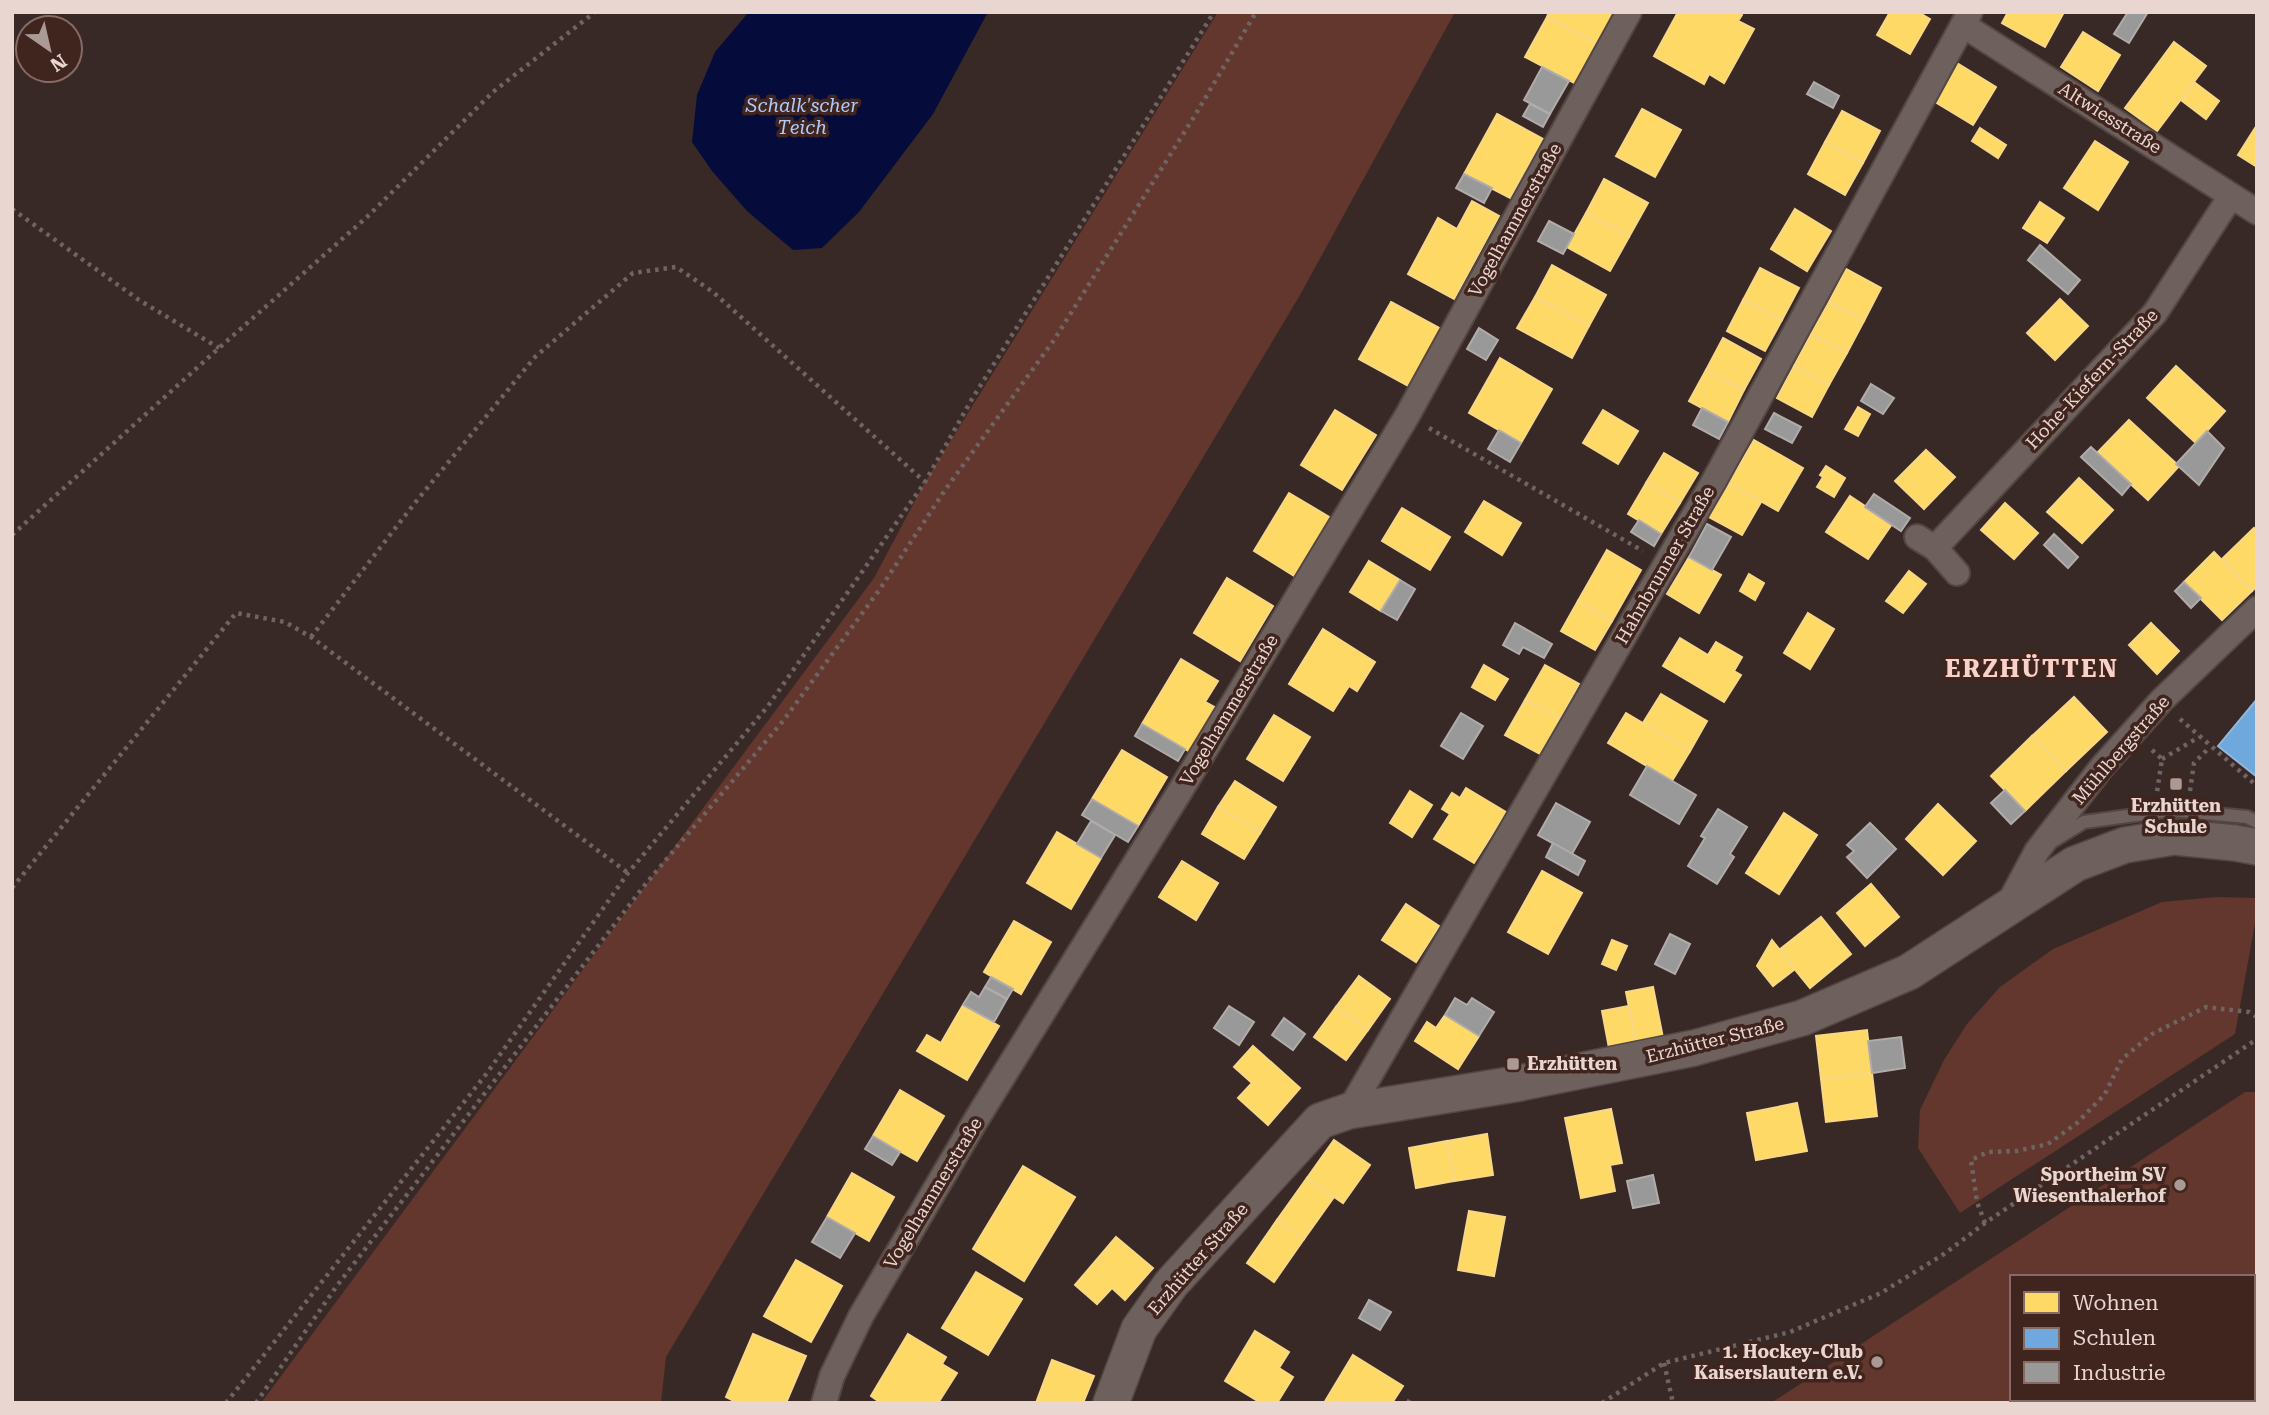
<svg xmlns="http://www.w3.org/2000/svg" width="2269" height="1415" viewBox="0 0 2269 1415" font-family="'Roboto Serif',serif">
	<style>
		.green { fill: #63362e; fill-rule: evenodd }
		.water { fill: #050b3b }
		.homes { fill: #ffd966; stroke: #f8d886; stroke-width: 2 }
		.schools { fill: #6fa8dc; stroke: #94b6d9; stroke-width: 2 }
		.industry { fill: #999; stroke: #b1abaa; stroke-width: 2 }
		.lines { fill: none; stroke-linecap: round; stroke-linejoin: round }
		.lane-casing { stroke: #534643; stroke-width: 16 }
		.street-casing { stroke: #534643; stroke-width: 28 }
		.secondary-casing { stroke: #534643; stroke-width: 38 }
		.path { stroke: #6f6462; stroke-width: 4.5; stroke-dasharray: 3.5 5; stroke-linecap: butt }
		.lane { stroke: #6e605d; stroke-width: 12 }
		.street { stroke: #6e605d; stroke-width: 24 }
		.secondary { stroke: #6e605d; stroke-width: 35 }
		.poi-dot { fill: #ab9995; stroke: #40241e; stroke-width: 2.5 }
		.labels { text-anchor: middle; stroke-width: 7; stroke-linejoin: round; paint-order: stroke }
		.street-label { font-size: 18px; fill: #e9d6d1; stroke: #40241e }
		.poi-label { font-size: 18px; font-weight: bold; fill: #e9d6d1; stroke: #40241e; text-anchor: end }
		.water-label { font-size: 19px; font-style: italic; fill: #adcafd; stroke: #40241e }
		.district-label { font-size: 24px; font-weight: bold; letter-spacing: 2px; fill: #f8d1c9; stroke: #40241e }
	</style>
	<rect width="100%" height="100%" fill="#382926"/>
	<g class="green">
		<polygon points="1218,12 1455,12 1300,295 666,1357 661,1403 261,1403 874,578 925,482"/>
		<polygon points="2216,897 2257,898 2257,912 2235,1034 1960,1213 1918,1148 1920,1110 1944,1060 1967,1024 2000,987 2053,949 2162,902"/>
		<path d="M2245,1092H2257V1403H1771ZM2012,1277H2253V1399H2012Z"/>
	</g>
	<polygon class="water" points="988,12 933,114 859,212 822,248 793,250 747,211 712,171 692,142 697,95 715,52 748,13"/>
	<g class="homes">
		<polygon points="1549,12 1615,12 1598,44 1547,17"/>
		<polygon points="1678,12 1738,12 1742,15 1738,21 1754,29 1724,83 1709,74 1704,84 1654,56"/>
		<polygon points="1890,12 1918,12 1930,19 1910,54 1877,35"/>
		<polygon points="2008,12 2064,12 2045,47 2002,23"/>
		<polygon points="1547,17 1598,44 1576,84 1525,57"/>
		<polygon points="2083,32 2120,55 2098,91 2061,67"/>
		<polygon points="2174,42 2206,66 2157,131 2125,108"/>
		<polygon points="1957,63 1996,87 1973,125 1935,102"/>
		<polygon points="2194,82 2219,101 2206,119 2181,100"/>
		<polygon points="1642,109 1681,130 1655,177 1616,156"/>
		<polygon points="1842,111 1880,131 1863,163 1825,142"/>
		<polygon points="1497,114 1543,139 1510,198 1464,174"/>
		<polygon points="2257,125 2257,167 2238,155"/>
		<polygon points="1980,128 2006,145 1998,158 1972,141"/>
		<polygon points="2095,141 2128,162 2098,210 2064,188"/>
		<polygon points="1825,142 1863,163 1845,195 1808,174"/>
		<polygon points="1604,179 1648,203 1629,237 1586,213"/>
		<polygon points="1472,201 1499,216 1454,299 1408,274 1438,218 1457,229"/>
		<polygon points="2040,202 2064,218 2047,243 2023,228"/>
		<polygon points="1795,209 1831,231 1807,271 1771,249"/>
		<polygon points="1586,213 1629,237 1610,271 1567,247"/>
		<polygon points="1552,265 1606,295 1589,326 1535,297"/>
		<polygon points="1760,268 1799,288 1782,320 1743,300"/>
		<polygon points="1846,269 1881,288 1864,321 1829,302"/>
		<polygon points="1535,297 1589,326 1572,358 1517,328"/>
		<polygon points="2060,299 2088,326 2055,360 2027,333"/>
		<polygon points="1743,300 1782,320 1765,351 1727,331"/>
		<polygon points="1391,302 1441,329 1410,387 1359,359"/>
		<polygon points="1829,302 1864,321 1847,353 1811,334"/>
		<polygon points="1811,334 1847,353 1829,385 1794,366"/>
		<polygon points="1723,338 1761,359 1744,390 1706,370"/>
		<polygon points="1500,358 1552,389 1521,443 1469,413"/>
		<polygon points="1794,366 1829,385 1812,417 1777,398"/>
		<polygon points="2176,366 2225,411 2196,443 2147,398"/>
		<polygon points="1706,370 1744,390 1728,422 1689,401"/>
		<polygon points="1858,407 1870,414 1858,436 1845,429"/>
		<polygon points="1335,410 1376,435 1342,490 1301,465"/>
		<polygon points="1603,410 1638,431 1618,464 1583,443"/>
		<polygon points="2129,420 2179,466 2148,500 2097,453"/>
		<polygon points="1754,440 1803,468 1778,511 1729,483"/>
		<polygon points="1926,450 1955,477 1924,509 1895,481"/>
		<polygon points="1664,453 1698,473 1680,503 1646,483"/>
		<polygon points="1826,466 1845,478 1834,497 1817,487 1823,477 1820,475"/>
		<polygon points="2079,478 2113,510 2082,543 2047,512"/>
		<polygon points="1646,483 1680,503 1661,534 1628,514"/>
		<polygon points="1729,483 1761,502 1742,535 1709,517"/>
		<polygon points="1289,493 1331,518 1296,577 1254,551"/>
		<polygon points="1850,496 1892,524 1868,559 1826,532"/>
		<polygon points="1484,501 1521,523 1502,555 1465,532"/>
		<polygon points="2005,503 2038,533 2014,559 1981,530"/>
		<polygon points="1402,508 1450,537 1430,570 1382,541"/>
		<polygon points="2254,528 2257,531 2257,586 2252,591 2222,559"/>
		<polygon points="1607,550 1641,570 1612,621 1578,601"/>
		<polygon points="2214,552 2252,591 2222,620 2184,582"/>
		<polygon points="1689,557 1721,575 1699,613 1667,594"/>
		<polygon points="1369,561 1400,580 1381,611 1350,592"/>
		<polygon points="1909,571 1926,584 1903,613 1886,601"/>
		<polygon points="1749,574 1764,583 1755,600 1740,591"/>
		<polygon points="1227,578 1273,606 1240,661 1194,633"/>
		<polygon points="1578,601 1612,621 1595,650 1561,631"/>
		<polygon points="1808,613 1834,629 1810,669 1784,653"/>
		<polygon points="2151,623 2179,651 2157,674 2129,645"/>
		<polygon points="1323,629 1375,662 1357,691 1349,686 1333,711 1289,684"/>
		<polygon points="1680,638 1708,655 1716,642 1742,657 1734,671 1741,675 1724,702 1663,666"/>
		<polygon points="1181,659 1218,681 1205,702 1216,708 1190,752 1142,724"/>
		<polygon points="1484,665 1508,679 1495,700 1472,687"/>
		<polygon points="1545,665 1579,684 1560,719 1525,700"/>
		<polygon points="1661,694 1707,721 1690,751 1643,723"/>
		<polygon points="2074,697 2107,732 2066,771 2032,736"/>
		<polygon points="1525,700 1560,719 1540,754 1505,735"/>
		<polygon points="1626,713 1690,751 1672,781 1608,743"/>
		<polygon points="1274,715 1310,737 1283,781 1247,759"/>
		<polygon points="2032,736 2066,771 2025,811 1991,776"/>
		<polygon points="1122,750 1167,777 1138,826 1092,799"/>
		<polygon points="1235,781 1276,807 1260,833 1218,807"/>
		<polygon points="1466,788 1506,812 1474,863 1434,839 1450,814 1442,809 1452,793 1460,798"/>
		<polygon points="1410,791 1432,805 1412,837 1390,823"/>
		<polygon points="1938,804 1976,841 1943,875 1906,839"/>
		<polygon points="1218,807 1260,833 1244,859 1202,834"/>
		<polygon points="1784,813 1817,835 1779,894 1746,873"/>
		<polygon points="1057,832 1101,858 1071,909 1027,883"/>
		<polygon points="1182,861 1218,883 1196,920 1159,897"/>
		<polygon points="1542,871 1582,893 1548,954 1508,932"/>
		<polygon points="1871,884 1899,917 1865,946 1837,913"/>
		<polygon points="1406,904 1439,926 1416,962 1382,940"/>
		<polygon points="1821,917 1851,954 1810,988 1779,950"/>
		<polygon points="1014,921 1051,942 1021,994 984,972"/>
		<polygon points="1612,940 1627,946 1616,970 1602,964"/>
		<polygon points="1772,940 1795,969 1773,986 1757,966"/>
		<polygon points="1359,976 1390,999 1368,1030 1336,1007"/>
		<polygon points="1653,987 1663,1038 1636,1043 1626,992"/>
		<polygon points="963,1005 999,1026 967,1080 917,1051 927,1035 941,1043"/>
		<polygon points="1629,1006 1636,1043 1609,1048 1602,1011"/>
		<polygon points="1336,1007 1368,1030 1346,1060 1314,1037"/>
		<polygon points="1445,1015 1479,1036 1458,1069 1415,1041 1427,1022 1436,1028"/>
		<polygon points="1867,1030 1872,1073 1821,1079 1816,1036"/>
		<polygon points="1253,1046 1300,1088 1268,1125 1238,1098 1252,1083 1234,1067"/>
		<polygon points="1872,1073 1877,1116 1826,1122 1821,1079"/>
		<polygon points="900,1090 944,1116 917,1161 873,1136"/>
		<polygon points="1797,1103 1807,1151 1756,1160 1747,1113"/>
		<polygon points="1611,1109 1622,1163 1610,1165 1615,1191 1581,1198 1565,1118"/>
		<polygon points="1487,1134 1493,1175 1454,1181 1447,1141"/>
		<polygon points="1334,1140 1370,1165 1343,1203 1307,1178"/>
		<polygon points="1447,1141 1454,1181 1416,1188 1409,1148"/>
		<polygon points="1023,1166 1075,1197 1024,1281 973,1249"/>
		<polygon points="852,1173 894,1197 869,1241 827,1217"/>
		<polygon points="1307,1178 1334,1197 1304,1239 1277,1220"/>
		<polygon points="1469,1211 1505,1217 1494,1276 1458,1270"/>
		<polygon points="1277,1220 1304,1239 1274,1282 1247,1263"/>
		<polygon points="1116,1237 1153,1268 1125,1300 1112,1288 1097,1304 1075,1285"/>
		<polygon points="796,1260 842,1286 811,1342 764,1316"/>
		<polygon points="976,1272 1022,1299 988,1355 942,1328"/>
		<polygon points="1255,1331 1289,1352 1279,1368 1293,1377 1277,1403 1261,1403 1225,1381"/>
		<polygon points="753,1334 806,1356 786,1403 738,1403 726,1397"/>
		<polygon points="908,1334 946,1357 942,1364 957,1373 938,1403 881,1403 871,1396"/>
		<polygon points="1353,1355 1403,1386 1392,1403 1324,1403"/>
		<polygon points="1052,1360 1094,1376 1083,1403 1036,1403"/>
	</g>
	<polygon class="schools" points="2257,699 2257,777 2218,746"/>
	<g class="industry">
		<polygon points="2128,12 2148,12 2129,43 2114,34"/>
		<polygon points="1542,67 1569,81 1550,114 1524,100"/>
		<polygon points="1814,82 1839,96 1833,108 1807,94"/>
		<polygon points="1530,104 1550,114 1543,127 1523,116"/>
		<polygon points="1464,174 1492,188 1484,203 1456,188"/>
		<polygon points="1549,221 1574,234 1563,254 1538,241"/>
		<polygon points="2040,245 2080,280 2068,294 2028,260"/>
		<polygon points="1479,328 1498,340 1486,360 1467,349"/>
		<polygon points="1871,384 1894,398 1883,414 1861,401"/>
		<polygon points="1702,408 1728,422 1719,439 1693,425"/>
		<polygon points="1774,413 1801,427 1792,443 1765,429"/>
		<polygon points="1499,430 1521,443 1510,462 1488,449"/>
		<polygon points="2207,431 2224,448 2199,485 2176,464"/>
		<polygon points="2091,447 2131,484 2122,495 2081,457"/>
		<polygon points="1874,494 1910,518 1901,531 1865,507"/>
		<polygon points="1639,520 1661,534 1654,546 1631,532"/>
		<polygon points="1707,524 1731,537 1712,570 1689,557"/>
		<polygon points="2054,534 2078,557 2068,568 2044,545"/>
		<polygon points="1400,580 1415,589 1397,620 1381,611"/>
		<polygon points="2184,582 2201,598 2191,608 2175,591"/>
		<polygon points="1515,623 1552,644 1544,658 1523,647 1519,654 1503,645"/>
		<polygon points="1461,713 1483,726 1463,759 1441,746"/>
		<polygon points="1142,724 1185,749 1178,761 1135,736"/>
		<polygon points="1647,766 1696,795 1679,824 1630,795"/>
		<polygon points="2005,790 2025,811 2011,824 1991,803"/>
		<polygon points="1092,799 1138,826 1128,842 1082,815"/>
		<polygon points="1556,803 1590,822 1572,854 1538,835"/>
		<polygon points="1718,809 1747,827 1730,854 1734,857 1717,884 1688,866 1705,838 1701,836"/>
		<polygon points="1091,821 1115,835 1101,858 1077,844"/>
		<polygon points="1870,823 1896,849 1867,878 1847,857 1854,851 1847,845"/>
		<polygon points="1553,843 1585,861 1578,875 1546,857"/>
		<polygon points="1670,934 1690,944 1675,974 1655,964"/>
		<polygon points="991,977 1013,989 1007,999 985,987"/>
		<polygon points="985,987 1007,999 994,1022 963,1005 971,992 979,997"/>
		<polygon points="1455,998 1467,1005 1472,998 1494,1012 1479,1036 1445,1015"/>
		<polygon points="1229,1006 1254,1022 1239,1045 1214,1028"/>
		<polygon points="1284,1018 1305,1034 1293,1050 1272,1035"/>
		<polygon points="1901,1037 1905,1068 1872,1073 1868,1041"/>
		<polygon points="873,1136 900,1152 892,1165 865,1149"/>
		<polygon points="1653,1175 1659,1203 1633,1208 1627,1181"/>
		<polygon points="827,1217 855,1233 840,1258 812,1242"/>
		<polygon points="1369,1300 1391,1312 1380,1330 1359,1318"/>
	</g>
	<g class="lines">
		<defs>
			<polyline id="lane" points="2055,840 2084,822 2172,810 2247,817 2257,822"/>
			<g id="street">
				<polyline points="1963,25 2257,212"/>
				<polyline points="1917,537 1935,548 1957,573"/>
				<polyline points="1935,548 2155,313 2231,196"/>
				<polyline points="2007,907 2037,851 2102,767 2161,701 2257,609"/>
				<polyline points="1349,1111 1714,481 1970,12"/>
				<polyline points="824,1403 832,1376 861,1316 976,1120 1182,788 1407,416 1629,12"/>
			</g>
			<polyline id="secondary" points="1111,1403 1139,1329 1171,1284 1320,1121 1349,1111 1515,1084 1694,1048 1802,1018 1909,972 2075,864 2125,845 2174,837 2235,843 2257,847"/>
		</defs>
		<use href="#lane" class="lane-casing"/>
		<use href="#street" class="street-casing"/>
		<use href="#secondary" class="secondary-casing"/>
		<g class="path">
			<polyline points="12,209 139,300 219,348"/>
			<polyline points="1429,428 1643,551"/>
			<polyline points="12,535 219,348 367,217 493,92 595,12"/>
			<polyline points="311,637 414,504 535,357 633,273 676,267 713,292 925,482"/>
			<polyline points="2180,719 2257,786"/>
			<polyline points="2152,750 2162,759 2157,792"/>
			<polyline points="2162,759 2199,737"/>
			<polyline points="2190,791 2194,763 2210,747"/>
			<polyline points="12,888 236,613 285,622 311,637 628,873"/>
			<polyline points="1985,1223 1977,1202 1971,1160 1988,1152 2017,1151 2048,1144 2077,1123 2105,1094 2122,1059 2152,1034 2206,1007 2249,1012 2257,1017"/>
			<polyline points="1664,1363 1673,1403"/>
			<polyline points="226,1403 487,1073 628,873 768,706 925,482 972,399 1214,12"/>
			<polyline points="256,1403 336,1287 644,886 783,721 880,589 945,490 1054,340 1197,112 1256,12"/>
			<polyline points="1408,1403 1410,1399"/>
			<polyline points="1602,1403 1664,1363 1790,1332 1881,1293 1944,1254 1985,1223 2257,1039"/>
		</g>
		<use href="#lane" class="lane"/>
		<use href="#street" class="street"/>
		<use href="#secondary" class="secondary"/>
	</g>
	<g class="poi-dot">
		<rect x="2169" y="777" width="14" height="14" rx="3.5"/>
		<rect x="1506" y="1057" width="14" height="14" rx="3.5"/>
		<circle cx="2180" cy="1185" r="7"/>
		<circle cx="1877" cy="1362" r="7"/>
	</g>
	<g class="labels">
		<g class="street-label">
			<text transform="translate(2110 118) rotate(32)" y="6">Altwiesstraße</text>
			<text transform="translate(1515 220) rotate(-61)" y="6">Vogelhammerstraße</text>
			<text transform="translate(2092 379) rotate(-47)" y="6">Hohe-Kiefern-Straße</text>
			<text transform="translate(1665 565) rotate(-60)" y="6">Hahnbrunner Straße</text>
			<text transform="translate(1229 710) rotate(-59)" y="6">Vogelhammerstraße</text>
			<text transform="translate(2121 750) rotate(-49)" y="6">Mühlbergstraße</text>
			<text transform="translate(1715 1040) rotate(-14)" y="6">Erzhütter Straße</text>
			<text transform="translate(933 1193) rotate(-59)" y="6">Vogelhammerstraße</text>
			<text transform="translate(1198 1259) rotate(-49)" y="6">Erzhütter Straße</text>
		</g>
		<g class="poi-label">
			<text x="2176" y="812" text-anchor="middle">Erzhütten<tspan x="2176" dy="21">Schule</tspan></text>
			<text x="1527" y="1070" text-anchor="start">Erzhütten</text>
			<text x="2166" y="1181">Sportheim SV<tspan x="2166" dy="21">Wiesenthalerhof</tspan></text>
			<text x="1863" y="1358">1. Hockey-Club<tspan x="1863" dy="21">Kaiserslautern e.V.</tspan></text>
		</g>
		<g class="water-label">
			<text x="802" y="112">Schalk'scher<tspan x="802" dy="22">Teich</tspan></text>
		</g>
		<g class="district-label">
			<text x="2032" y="677">ERZHÜTTEN</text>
		</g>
	</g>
	<rect width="2269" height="1415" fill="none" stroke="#e9d6d1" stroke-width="28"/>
	<rect x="2010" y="1275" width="245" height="126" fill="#40241e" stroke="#846b66" stroke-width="2"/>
	<rect x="2024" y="1292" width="35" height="21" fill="#ffd966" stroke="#846b66" stroke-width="2"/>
	<text x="2073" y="1310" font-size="21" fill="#e9d6d1">Wohnen</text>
	<rect x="2024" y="1328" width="35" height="21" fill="#6fa8dc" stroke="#846b66" stroke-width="2"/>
	<text x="2073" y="1345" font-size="21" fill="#e9d6d1">Schulen</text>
	<rect x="2024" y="1362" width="35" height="21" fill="#999999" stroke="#846b66" stroke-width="2"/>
	<text x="2073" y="1380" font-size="21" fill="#e9d6d1">Industrie</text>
	<g transform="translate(49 49) rotate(146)"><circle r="33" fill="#40241e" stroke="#846b66" stroke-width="2"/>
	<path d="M0-5L12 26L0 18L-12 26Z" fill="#ab9995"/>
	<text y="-10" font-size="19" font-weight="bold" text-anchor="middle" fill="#e9d6d1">N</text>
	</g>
</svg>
